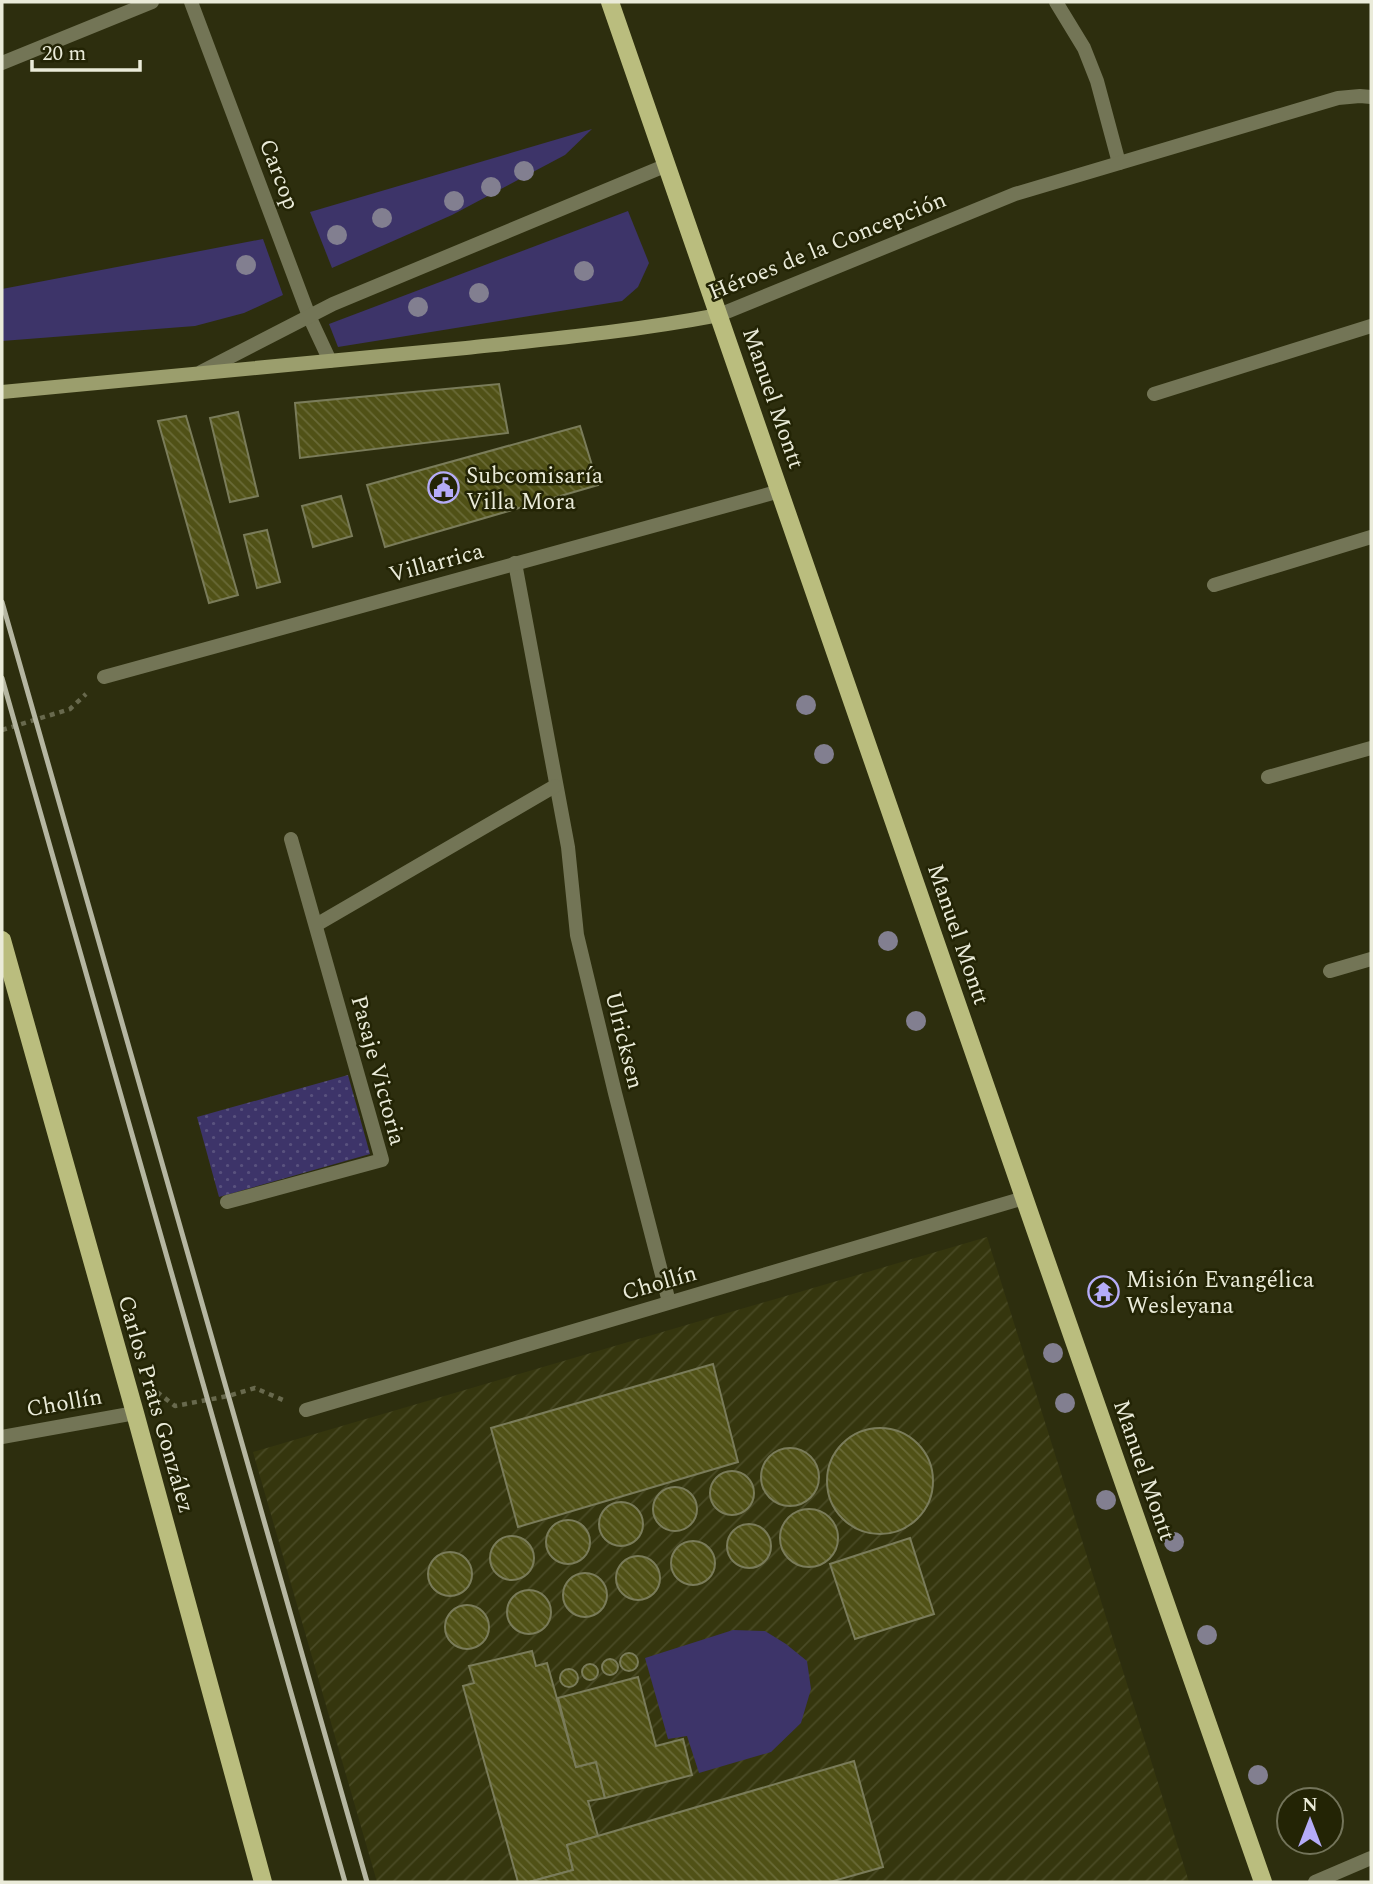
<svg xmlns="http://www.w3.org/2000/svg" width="1373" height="1884" viewBox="0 0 1373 1884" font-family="Spectral,serif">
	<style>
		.industrial { fill: url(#industrial-furrows) }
		.grass { fill: #3d3469 }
		.park { fill: url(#park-dots) }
		.building { fill: url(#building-back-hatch); stroke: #7a7c5a; stroke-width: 2 }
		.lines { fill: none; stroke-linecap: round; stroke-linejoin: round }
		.path { stroke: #68694d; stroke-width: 4.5; stroke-dasharray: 5 5; stroke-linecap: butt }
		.street { stroke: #737556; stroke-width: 14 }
		.secondary { stroke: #9b9e6d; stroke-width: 14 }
		.primary { stroke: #babd7e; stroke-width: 18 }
		.rail { stroke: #b5b6a1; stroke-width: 5 }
		.tree { fill: #827f90 }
		.labels { text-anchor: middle; stroke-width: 5; stroke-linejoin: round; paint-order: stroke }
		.street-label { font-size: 23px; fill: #eaebd9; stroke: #232405 }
		.poi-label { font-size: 23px; fill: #eaebd9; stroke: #232405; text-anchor: start }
	</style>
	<defs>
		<pattern id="industrial-furrows" width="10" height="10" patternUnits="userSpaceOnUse" patternTransform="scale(1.75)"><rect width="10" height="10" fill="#35360e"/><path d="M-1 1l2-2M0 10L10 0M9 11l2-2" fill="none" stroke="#494a25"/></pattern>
		<pattern id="park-dots" width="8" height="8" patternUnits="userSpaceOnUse" patternTransform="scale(1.75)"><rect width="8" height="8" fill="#3d3469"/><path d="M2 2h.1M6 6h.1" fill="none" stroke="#59527e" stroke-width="1.8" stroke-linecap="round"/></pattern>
		<pattern id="building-back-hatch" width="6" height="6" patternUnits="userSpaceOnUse" patternTransform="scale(1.75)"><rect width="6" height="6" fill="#505116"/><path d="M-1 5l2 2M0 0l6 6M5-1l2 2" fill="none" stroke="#696a37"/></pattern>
	</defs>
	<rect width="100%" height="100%" fill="#2d2e0e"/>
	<polygon class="industrial" points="987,1237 1189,1882 377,1882 253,1452"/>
	<g class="grass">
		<polygon points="592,129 565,155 452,215 332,268 310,212"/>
		<polygon points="628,211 649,263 638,287 622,301 338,347 329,324"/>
		<polygon points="263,239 283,295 244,313 195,326 2,341 2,289"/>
		<polygon points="733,1630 765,1631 786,1644 807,1661 811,1689 801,1723 771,1752 699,1773 687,1736 668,1739 645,1658"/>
	</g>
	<polygon class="park" points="348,1075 370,1154 219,1197 197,1117"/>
	<g class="building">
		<polygon points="499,384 508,433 300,458 295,403"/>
		<polygon points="238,412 258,496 230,502 210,418"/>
		<polygon points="186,416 238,595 209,603 158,421"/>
		<polygon points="580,426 598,485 385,547 367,485"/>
		<polygon points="341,496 352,536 313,547 302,506"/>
		<polygon points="267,530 280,582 257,588 244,535"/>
		<polygon points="713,1364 738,1462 518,1527 491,1428"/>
		<circle cx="880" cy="1481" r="53"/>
		<circle cx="790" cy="1477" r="29"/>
		<circle cx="732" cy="1493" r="22"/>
		<circle cx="675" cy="1509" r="22"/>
		<circle cx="621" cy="1524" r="22"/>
		<circle cx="809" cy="1538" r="29"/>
		<circle cx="568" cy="1542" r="22"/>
		<circle cx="749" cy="1546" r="22"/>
		<circle cx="512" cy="1558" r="22"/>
		<polygon points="910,1538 934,1614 855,1639 830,1564"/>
		<circle cx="693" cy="1563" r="22"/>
		<circle cx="450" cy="1574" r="22"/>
		<circle cx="638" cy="1578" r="22"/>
		<circle cx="585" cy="1595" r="22"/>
		<circle cx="529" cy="1612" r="22"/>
		<circle cx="467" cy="1627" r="22"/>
		<polygon points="532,1651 536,1666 547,1663 576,1767 596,1762 605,1798 588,1801 598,1836 567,1845 573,1870 529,1882 518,1882 463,1686 474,1683 469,1666"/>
		<circle cx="629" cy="1662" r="9"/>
		<circle cx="610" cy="1667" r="8"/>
		<circle cx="590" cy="1672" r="8"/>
		<circle cx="569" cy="1678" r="9"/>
		<polygon points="638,1677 656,1746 683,1739 692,1775 605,1798 596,1762 576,1767 558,1698"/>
		<polygon points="854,1761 883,1867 830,1882 529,1882 573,1870 567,1845"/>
	</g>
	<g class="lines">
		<g class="path">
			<polyline points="2,730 70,709 86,694"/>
			<polyline points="157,1392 175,1406 228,1396 255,1388 283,1400"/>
		</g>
		<g class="street">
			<polyline points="191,2 309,316 330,361"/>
			<polyline points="1056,2 1084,48 1097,81 1119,163"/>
			<polyline points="2,63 152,2"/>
			<polyline points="719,315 1015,194 1338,98 1360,96 1371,97"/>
			<polyline points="201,372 333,304 667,165"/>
			<polyline points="1154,394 1371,326"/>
			<polyline points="515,563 568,847 577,935 615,1093 669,1302"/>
			<polyline points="1214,585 1371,537"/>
			<polyline points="104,677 780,491"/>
			<polyline points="1268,777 1371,748"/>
			<polyline points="316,925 555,786"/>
			<polyline points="1330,971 1371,959"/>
			<polyline points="227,1202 382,1160 291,839"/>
			<polyline points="306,1410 1024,1198"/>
			<polyline points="2,1437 135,1413"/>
			<polyline points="1315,1882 1371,1858"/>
		</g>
		<path class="secondary" d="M2,392C157,377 312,364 466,348C551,339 635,331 719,315"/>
		<g class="primary">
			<polyline points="610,2 1035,1229 1263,1882"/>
			<polyline points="2,940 135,1413 263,1882"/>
		</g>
		<g class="rail">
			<polyline points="2,602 367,1882"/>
			<polyline points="2,678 345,1882"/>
		</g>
	</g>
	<g class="tree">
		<circle cx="524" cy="171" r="10"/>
		<circle cx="491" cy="187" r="10"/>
		<circle cx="454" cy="201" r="10"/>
		<circle cx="382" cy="218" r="10"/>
		<circle cx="337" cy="235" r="10"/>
		<circle cx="246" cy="265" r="10"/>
		<circle cx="584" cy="271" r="10"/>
		<circle cx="479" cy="293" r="10"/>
		<circle cx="418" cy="307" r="10"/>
		<circle cx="806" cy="705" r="10"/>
		<circle cx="824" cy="754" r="10"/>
		<circle cx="888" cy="941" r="10"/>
		<circle cx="916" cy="1021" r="10"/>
		<circle cx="1053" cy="1353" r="10"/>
		<circle cx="1065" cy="1403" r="10"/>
		<circle cx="1106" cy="1500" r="10"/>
		<circle cx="1174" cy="1542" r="10"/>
		<circle cx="1207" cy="1635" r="10"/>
		<circle cx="1258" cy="1775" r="10"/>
	</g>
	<defs>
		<symbol id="civic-ring" viewBox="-11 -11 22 22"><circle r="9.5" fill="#232405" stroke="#b5acf8" stroke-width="1.5"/><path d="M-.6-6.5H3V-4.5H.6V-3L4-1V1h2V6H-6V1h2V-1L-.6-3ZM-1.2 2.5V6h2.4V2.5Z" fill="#b5acf8"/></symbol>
		<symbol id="temple-ring" viewBox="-11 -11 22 22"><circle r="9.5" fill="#232405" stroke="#b5acf8" stroke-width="1.5"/><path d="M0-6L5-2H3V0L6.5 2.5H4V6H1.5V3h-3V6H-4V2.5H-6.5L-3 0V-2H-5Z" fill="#b5acf8"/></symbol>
	</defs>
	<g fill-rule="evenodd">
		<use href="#civic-ring" x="426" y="470" width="35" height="35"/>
		<use href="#temple-ring" x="1086" y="1274" width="35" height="35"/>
	</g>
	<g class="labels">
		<g class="street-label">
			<text transform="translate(280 174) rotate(69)" y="8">Carcop</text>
			<text transform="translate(827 245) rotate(-22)" y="8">Héroes de la Concepción</text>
			<text transform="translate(774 398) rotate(71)" y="8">Manuel Montt</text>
			<text transform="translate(436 562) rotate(-15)" y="8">Villarrica</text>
			<text transform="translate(959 934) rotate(71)" y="8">Manuel Montt</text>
			<text transform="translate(625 1040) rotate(76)" y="8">Ulricksen</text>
			<text transform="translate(379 1070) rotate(75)" y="8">Pasaje Victoria</text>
			<text transform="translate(659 1282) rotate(-16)" y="8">Chollín</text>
			<text transform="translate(64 1402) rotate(-10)" y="8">Chollín</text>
			<text transform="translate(157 1404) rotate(74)" y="8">Carlos Prats González</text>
			<text transform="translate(1145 1470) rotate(71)" y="8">Manuel Montt</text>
		</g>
		<g class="poi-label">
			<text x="466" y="483">Subcomisaría<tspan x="466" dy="26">Villa Mora</tspan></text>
			<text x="1126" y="1287">Misión Evangélica<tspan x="1126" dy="26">Wesleyana</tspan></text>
		</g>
	</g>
	<rect width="1373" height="1884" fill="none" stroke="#eaebd9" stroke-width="7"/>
	<g transform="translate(1310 1821)"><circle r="33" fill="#232405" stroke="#73745a" stroke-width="2"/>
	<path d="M0-5L12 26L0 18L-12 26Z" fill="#b5acf8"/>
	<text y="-10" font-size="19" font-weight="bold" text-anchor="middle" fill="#eaebd9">N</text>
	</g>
	<path d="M32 60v10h108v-10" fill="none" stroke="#eaebd9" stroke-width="3.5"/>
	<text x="42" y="60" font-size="21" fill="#eaebd9" stroke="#232405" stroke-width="5" paint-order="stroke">20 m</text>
</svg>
